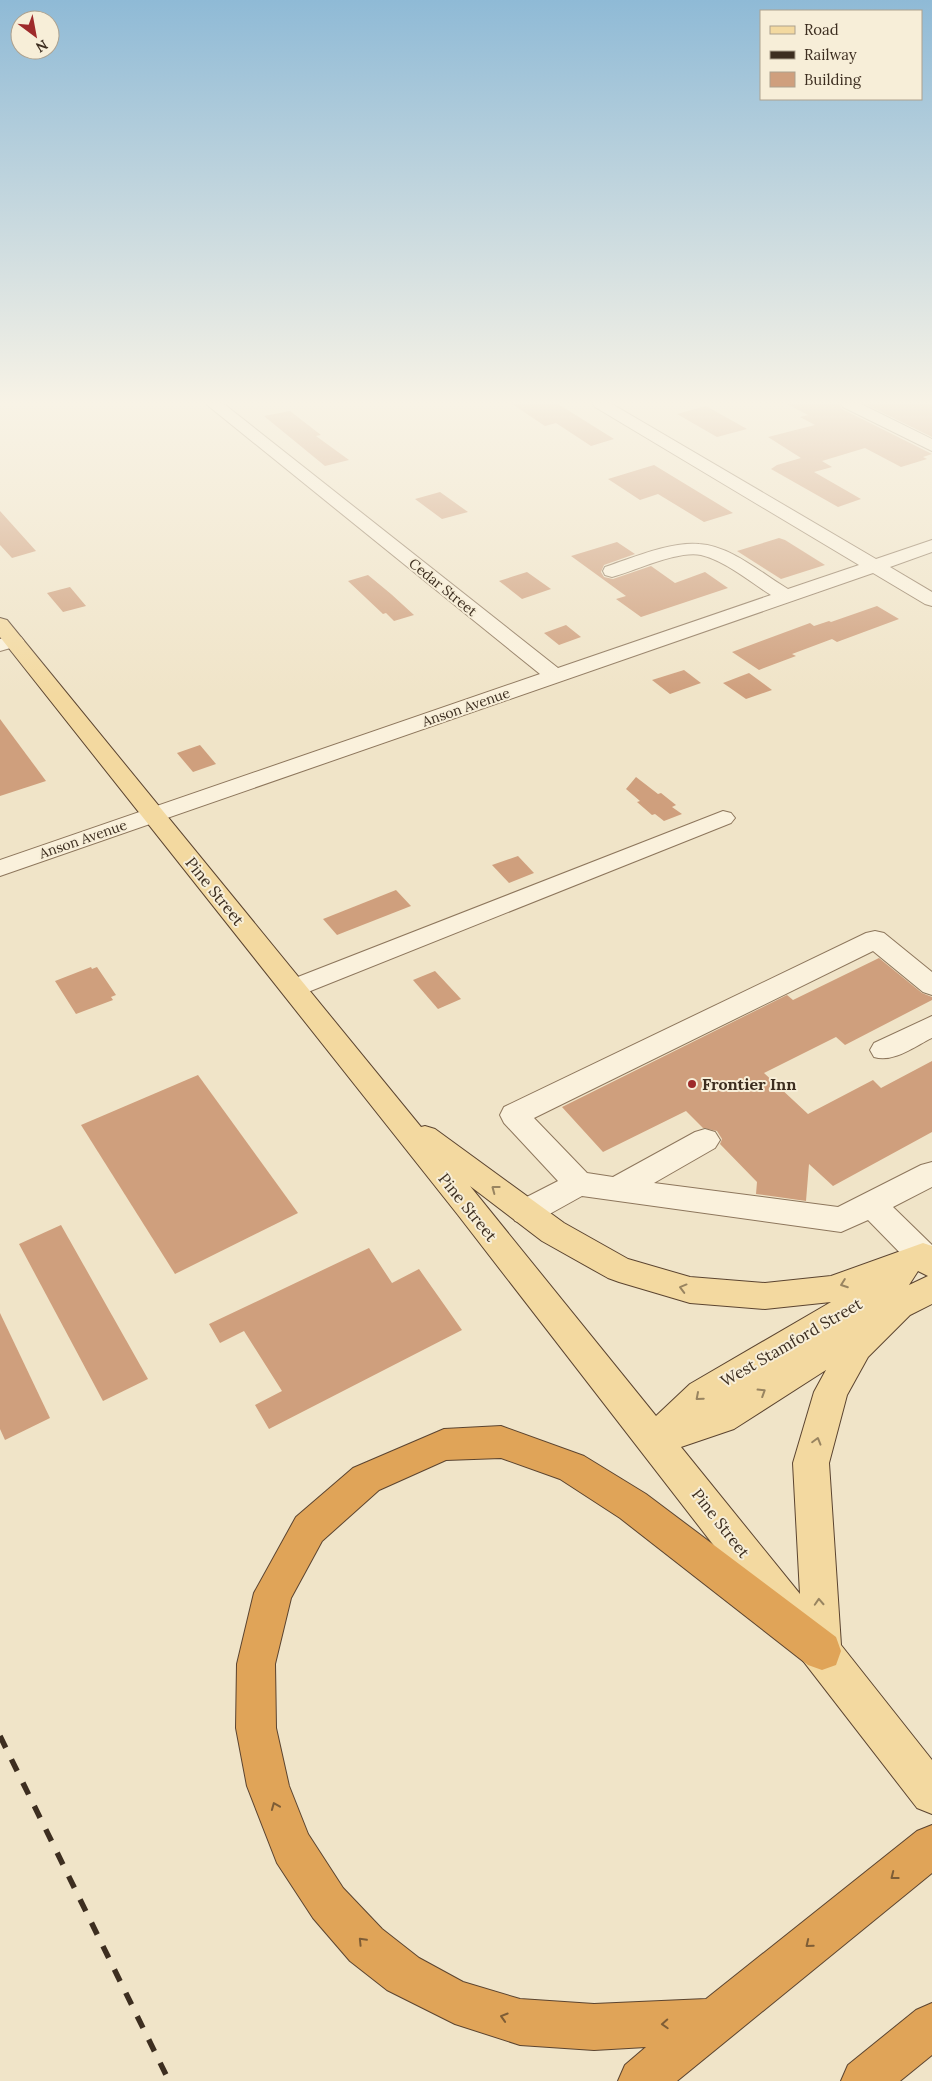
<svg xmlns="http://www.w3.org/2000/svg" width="932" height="2081" viewBox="0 0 932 2081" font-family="Lora,serif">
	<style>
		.building { fill: #cf9f7d }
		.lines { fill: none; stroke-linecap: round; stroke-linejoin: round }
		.minor-casing { stroke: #8d765c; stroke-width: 2 }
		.major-casing { stroke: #5b4430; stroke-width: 2 }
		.highway-casing { stroke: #5b4430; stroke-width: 2 }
		.minor { fill: #faf1dc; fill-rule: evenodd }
		.major { fill: #f3d9a0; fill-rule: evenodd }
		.highway { fill: #e0a458; fill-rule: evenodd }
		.rail { stroke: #3d2e20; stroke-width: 5.5; stroke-dasharray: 13 13; stroke-linecap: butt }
		.oneway { stroke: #988460 }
		.oneway2 { stroke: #7e5d36 }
		.poi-dot { fill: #9e2a2b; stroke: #f7eed8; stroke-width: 2 }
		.labels { text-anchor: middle; stroke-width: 4; stroke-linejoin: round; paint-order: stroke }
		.far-street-label { font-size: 14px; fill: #3d2e20; stroke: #f7eed8 }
		.street-label { font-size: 16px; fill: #3d2e20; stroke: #f7eed8 }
		.poi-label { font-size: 16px; font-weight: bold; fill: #3d2e20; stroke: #f7eed8; text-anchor: start }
	</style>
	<rect width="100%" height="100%" fill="#f0e4c8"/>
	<g class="building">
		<polygon points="512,404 558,404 614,439 591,446 556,423 545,426"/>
		<polygon points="787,404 839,404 842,409 932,454 923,457 927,459 901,467 865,448 822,461 832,467 814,472 861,499 838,507 771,469 777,465 801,458 768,437 815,425 800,417 808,415"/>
		<polygon points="865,404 932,404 932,437"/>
		<polygon points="706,406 747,429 717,437 677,414"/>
		<polygon points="290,411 321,435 316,436 349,460 325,466 264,416"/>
		<polygon points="654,465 733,513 704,522 658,494 640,500 608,479"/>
		<polygon points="440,492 468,512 442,519 415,499"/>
		<polygon points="0,511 36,551 12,558 0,545"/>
		<polygon points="779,538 785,540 825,565 781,579 737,551"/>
		<polygon points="617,542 635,554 604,565 601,572 604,577 613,579 651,566 675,583 705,572 728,588 641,617 616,599 626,596 571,556"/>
		<polygon points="527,572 551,589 522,599 499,581"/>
		<polygon points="368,575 391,594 414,615 394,621 386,613 383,614 348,581"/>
		<polygon points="70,587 86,606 63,612 47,593"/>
		<polygon points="877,606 899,619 837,642 832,639 792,654 796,656 759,670 732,652 810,623 814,626 829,621 831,622"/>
		<polygon points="566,625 581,637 559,645 544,633"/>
		<polygon points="684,670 701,683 670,694 652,680"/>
		<polygon points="749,673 772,690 746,699 723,683"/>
		<polygon points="0,719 46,781 0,796"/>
		<polygon points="200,745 216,764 193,772 177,753"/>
		<polygon points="636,777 658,794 661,793 676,805 672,807 682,814 664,821 655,814 652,815 637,802 640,801 626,789"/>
		<polygon points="518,856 534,873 509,883 492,865"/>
		<polygon points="396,890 411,906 337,935 323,919"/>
		<polygon points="879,958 922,993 932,997 932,1000 845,1045 836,1037 764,1073 808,1114 873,1080 881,1088 932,1061 932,1132 833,1186 809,1164 806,1201 756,1194 757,1182 720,1144 722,1139 717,1131 703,1128 686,1111 603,1152 562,1107 787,995 793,1000"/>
		<polygon points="91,967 92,969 97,967 116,995 111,997 113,1000 76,1014 55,981"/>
		<polygon points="435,971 461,999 438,1009 413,980"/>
		<polygon points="198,1075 298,1213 175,1274 81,1125"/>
		<polygon points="61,1225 148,1379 103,1401 19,1244"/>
		<polygon points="369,1248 392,1283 419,1269 462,1330 269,1429 255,1405 282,1391 244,1331 220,1343 209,1324"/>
		<polygon points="0,1313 50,1418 5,1440 0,1429"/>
	</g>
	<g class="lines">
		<defs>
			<g id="minor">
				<path d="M206,404H224L558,668L771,595C750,582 726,561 701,555C678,550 635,571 612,577L605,575L603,571L605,567C632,558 671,541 699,544C731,546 761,573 788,589L859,565L595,407L593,404H612L876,559L932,540V552L890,567L932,592V606L925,604L873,573L0,876V860L540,674Z"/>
				<polygon points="841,404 861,404 932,439 932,451 843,407"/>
				<polygon points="14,635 21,637 24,641 21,645 0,651 0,639"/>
				<polygon points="723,811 731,813 735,818 731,823 303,994 294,997 285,994 281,988 285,982"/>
				<polygon points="875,931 884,933 932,972 932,995 923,992 873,951 534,1118 587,1173 613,1177 695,1132 705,1129 715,1132 720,1140 715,1148 654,1183 838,1207 921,1165 932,1162 932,1187 893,1207 932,1245 932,1266 923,1269 912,1265 868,1220 841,1232 582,1196 537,1221 526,1224 515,1221 511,1212 515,1203 558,1181 504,1123 500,1115 504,1107 866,933"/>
				<path d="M932,1016V1038C915,1046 894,1063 874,1057L870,1050L874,1043Z"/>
			</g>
			<path id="major" d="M0,618L7,620L421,1127L425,1126L435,1129L564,1223L628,1259L690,1277L765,1283L831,1276L923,1243L932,1246V1304L910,1315L868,1357L847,1395L829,1463L841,1645L932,1760V1814L917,1808L458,1215L0,637ZM470,1186L542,1241L608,1278L619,1282L690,1303L765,1309L831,1302L690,1384L656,1416ZM918,1271L928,1276L909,1285ZM826,1370L814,1392L793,1463L800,1594L681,1447L734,1429Z"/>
			<g id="highway">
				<polygon points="501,1426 584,1456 646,1494 836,1637 841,1651 836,1665 822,1670 808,1665 620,1518 560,1479 501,1458 446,1460 379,1490 322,1541 291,1598 275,1664 276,1728 289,1786 308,1834 343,1888 382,1929 419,1958 463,1982 520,1999 594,2004 706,1999 917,1831 932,1825 932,1873 677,2081 618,2081 625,2065 646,2047 594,2050 520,2045 455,2024 387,1990 350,1961 313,1918 277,1863 247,1786 236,1728 237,1664 254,1593 296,1517 353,1468 444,1429"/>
				<polygon points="932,2003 932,2055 900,2081 841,2081 848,2065 916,2010"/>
			</g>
		</defs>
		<use href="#minor" class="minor-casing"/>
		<use href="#major" class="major-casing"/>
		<use href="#highway" class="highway-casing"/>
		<use href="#minor" class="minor"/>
		<use href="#major" class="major"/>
		<use href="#highway" class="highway"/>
		<polyline class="rail" points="0,1736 169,2081"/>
	</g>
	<defs><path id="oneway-chevron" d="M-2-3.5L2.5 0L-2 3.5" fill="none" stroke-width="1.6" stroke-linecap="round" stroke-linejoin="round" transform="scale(1.25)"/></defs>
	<g class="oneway">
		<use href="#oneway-chevron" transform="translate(495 1189) rotate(-143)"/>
		<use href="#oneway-chevron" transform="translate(844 1284) rotate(160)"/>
		<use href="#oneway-chevron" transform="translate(683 1288) rotate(-165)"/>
		<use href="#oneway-chevron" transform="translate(762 1392) rotate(-32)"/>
		<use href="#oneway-chevron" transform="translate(699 1397) rotate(139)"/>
		<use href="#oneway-chevron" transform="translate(817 1441) rotate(-74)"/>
		<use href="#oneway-chevron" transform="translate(819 1602) rotate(-93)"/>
	</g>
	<g class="oneway2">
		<use href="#oneway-chevron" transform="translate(275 1806) rotate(-112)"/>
		<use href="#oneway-chevron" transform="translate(894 1876) rotate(142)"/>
		<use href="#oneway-chevron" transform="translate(362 1941) rotate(-134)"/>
		<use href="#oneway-chevron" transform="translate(809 1944) rotate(141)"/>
		<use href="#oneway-chevron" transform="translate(504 2017) rotate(-163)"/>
		<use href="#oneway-chevron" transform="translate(665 2024) rotate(177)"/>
	</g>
	<linearGradient id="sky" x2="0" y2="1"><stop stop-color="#8fbad6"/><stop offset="0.58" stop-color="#f8f3e6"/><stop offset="1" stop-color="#f8f3e6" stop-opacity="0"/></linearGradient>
	<rect width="932" height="695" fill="url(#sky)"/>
	<circle class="poi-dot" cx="692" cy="1084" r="5"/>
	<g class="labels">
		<g class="far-street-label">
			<text transform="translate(443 587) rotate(39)" y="5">Cedar Street</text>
			<text transform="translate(466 707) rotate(-19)" y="5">Anson Avenue</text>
			<text transform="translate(83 839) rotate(-19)" y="5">Anson Avenue</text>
		</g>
		<g class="street-label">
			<text transform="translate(215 891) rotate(51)" y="6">Pine Street</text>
			<text transform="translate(468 1207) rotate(51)" y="6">Pine Street</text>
			<text transform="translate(791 1342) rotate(-30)" y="6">West Stamford Street</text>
			<text transform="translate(721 1523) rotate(52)" y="6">Pine Street</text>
		</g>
		<g class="poi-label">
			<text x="702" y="1090">Frontier Inn</text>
		</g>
	</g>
	<rect x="760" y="10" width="162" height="90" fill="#f7eed8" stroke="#ada18e"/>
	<rect x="770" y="26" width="25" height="8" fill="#f3d9a0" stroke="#ada18e"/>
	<text x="804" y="35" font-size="15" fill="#3d2e20">Road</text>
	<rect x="770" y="51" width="25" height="8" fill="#3d2e20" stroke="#ada18e"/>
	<text x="804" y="60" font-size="15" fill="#3d2e20">Railway</text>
	<rect x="770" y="72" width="25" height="15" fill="#cf9f7d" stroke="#ada18e"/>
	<text x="804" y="85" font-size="15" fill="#3d2e20">Building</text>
	<g transform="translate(35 35) rotate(148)"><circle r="24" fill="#f7eed8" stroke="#ada18e"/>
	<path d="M0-4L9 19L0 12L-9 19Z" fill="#9e2a2b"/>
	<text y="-8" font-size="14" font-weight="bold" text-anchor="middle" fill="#3d2e20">N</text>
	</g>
</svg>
